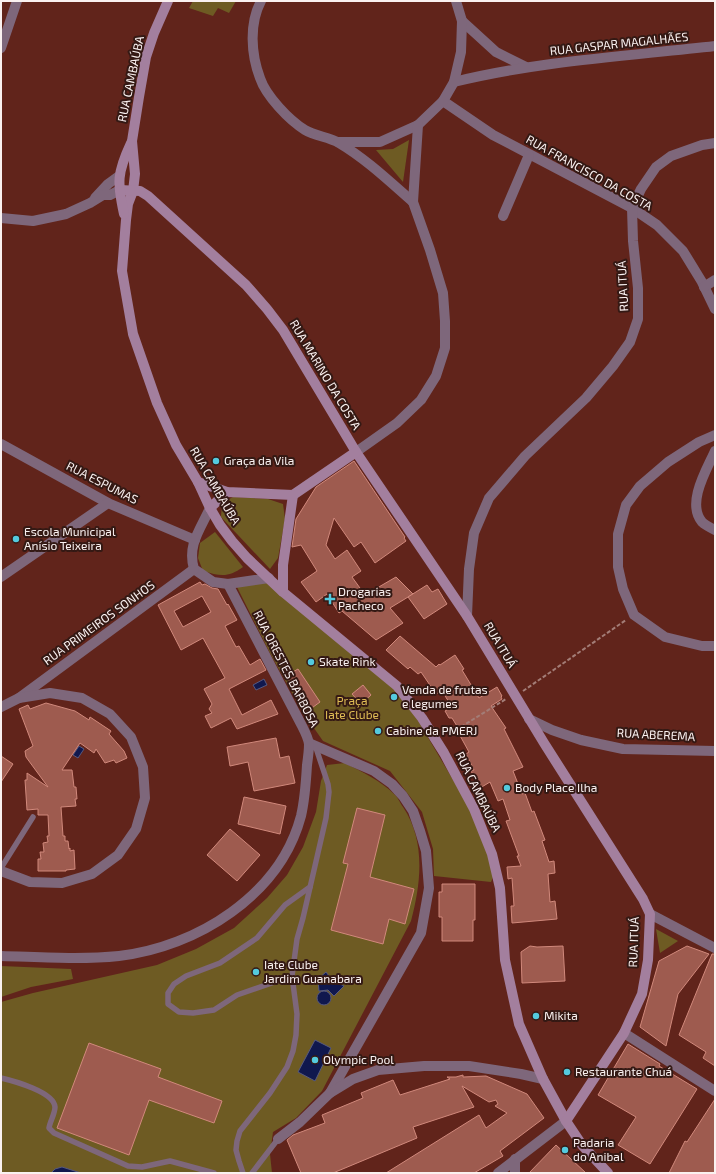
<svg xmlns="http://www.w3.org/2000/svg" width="716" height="1174" viewBox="0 0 716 1174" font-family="'Exo 2',sans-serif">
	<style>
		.green { fill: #6e5b23 }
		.water { fill: #10184e; stroke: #56597f }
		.building { fill: #9e5b4f; stroke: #d1897c; fill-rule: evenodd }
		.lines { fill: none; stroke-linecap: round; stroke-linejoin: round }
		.path { stroke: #a37d77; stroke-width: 2; stroke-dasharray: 4 2; stroke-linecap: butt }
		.lane { stroke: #7e677b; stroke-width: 5.5 }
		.street { stroke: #7e677b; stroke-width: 10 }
		.secondary { stroke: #a37f9e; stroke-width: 10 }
		.poi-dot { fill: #54cade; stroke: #341914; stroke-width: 1.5 }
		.labels { text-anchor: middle; stroke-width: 4; stroke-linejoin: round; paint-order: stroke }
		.street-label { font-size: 12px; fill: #faf1f0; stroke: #341914 }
		.poi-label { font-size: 12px; fill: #faf1f0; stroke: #341914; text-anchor: start }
		.park-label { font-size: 12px; fill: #e0bd55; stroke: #341914 }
	</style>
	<rect width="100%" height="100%" fill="#61241b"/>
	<g class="green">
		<polygon points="193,1 236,1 229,13 218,8 213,16 189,8"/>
		<polygon points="409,140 403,182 376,150 393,149"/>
		<polygon points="233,497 268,499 283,504 285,519 278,558 270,569 221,517 222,503"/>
		<path d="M215,532L243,567C228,578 220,576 203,571L198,558L200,543Z"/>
		<polygon points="266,581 394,688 417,719 475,817 495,872 491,882 434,876 433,849 422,812 390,771 323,741 302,711 270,653 236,585"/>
		<path d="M345,763C362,772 381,781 394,794C398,797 400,803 403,807C426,841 421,884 411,921L322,1091L296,1118L273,1132L270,1154L272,1173H81C70,1170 60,1164 51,1173H1V1002L33,993L157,965L196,949L234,928L267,898L287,875L303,847L316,812L321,781L327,765Z"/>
		<polygon points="656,929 678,941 660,953"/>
		<polygon points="1,966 71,969 73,979 31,987 1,997"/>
	</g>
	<g class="water">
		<polygon points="264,679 267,685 256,690 253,685"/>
		<polygon points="79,746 84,749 78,758 73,755"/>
		<polygon points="326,972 332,980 344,986 334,996 328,990 319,991 318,979"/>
		<circle cx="324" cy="998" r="7"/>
		<polygon points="315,1040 331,1048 315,1081 298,1072"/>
		<polygon points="62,1167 81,1173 51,1173 55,1169"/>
	</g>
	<g class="building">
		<polygon points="354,461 405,537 404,538 406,541 375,563 361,542 354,547 334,518 326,545 335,559 347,550 361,571 352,577 365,595 396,577 413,594 390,608 403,623 376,640 342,611 339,613 327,594 316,602 301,582 317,571 301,545 292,547 296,519 316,487"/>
		<path d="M200,582L202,585L205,584L212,588L218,589L227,605L228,604L237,620L225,626L236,647L239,646L250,665L260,659L266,670L229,689L242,715L271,700L278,714L237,729L231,718L211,728L205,716L212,713L209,709L212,704L204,689L225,678L203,638L181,650L158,605ZM202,596L211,612L183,627L174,611Z"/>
		<polygon points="427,585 432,592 438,589 447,604 424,619 408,597"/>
		<polygon points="400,636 436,667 439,664 440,665 455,655 464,669 462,670 479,698 497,687 502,696 501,697 502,699 491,706 506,728 504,729 523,767 513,771 522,794 525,793 532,812 534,811 545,840 542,841 549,862 554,861 555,873 548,874 550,902 555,901 557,919 512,923 511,906 514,906 512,878 508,879 507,867 521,866 517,856 519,856 506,821 510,820 503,799 498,801 490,782 480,788 471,771 474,770 466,754 469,752 458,732 460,731 452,718 449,718 445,711 452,707 442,691 436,694 421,672 418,674 410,667 408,669 386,650"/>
		<polygon points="298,669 320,702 309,710 286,676"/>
		<polygon points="363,685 371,695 361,704 352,694"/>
		<polygon points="46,703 75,711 89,720 90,717 111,731 109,734 124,751 127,758 116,763 114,760 105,763 96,749 94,753 80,743 62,770 72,770 74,787 76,787 77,799 75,799 76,806 61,807 63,836 65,836 65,841 68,841 69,849 70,848 70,851 74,850 75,869 66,870 66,871 38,871 38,859 41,859 40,852 44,852 43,843 48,842 47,836 49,836 48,815 38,815 38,809 27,810 25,780 27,780 27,773 48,787 26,757 25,751 33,746 19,709 28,705 30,709"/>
		<polygon points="276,738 280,758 289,756 295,783 254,791 248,762 230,766 227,747"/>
		<polygon points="1,756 13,764 1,782"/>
		<polygon points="244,797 286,806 280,834 238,824"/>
		<polygon points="357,808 385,815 370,877 414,889 405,924 389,919 383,944 331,930 348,864 343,863"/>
		<polygon points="230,829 260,855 237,881 207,855"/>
		<polygon points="442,884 475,884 475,920 473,920 473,941 442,941 442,917 439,917 439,892 442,892"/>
		<polygon points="530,946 537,947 563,946 565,981 522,983 521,952"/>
		<polygon points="687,946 709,954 678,994 666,1046 640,1027 659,961"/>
		<polygon points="712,954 715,954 715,1066 703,1058 706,1052 679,1035"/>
		<polygon points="89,1043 161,1069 158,1077 222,1101 214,1123 149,1100 129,1155 57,1128"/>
		<polygon points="628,1044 660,1064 659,1066 697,1089 650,1164 618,1145 636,1117 598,1095"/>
		<polygon points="463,1075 463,1077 486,1076 527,1094 544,1118 500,1151 503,1156 474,1173 386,1173 479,1115 486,1128 507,1113 495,1106 498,1104 496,1100 489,1102 462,1086 474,1107 413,1127 417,1138 333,1173 301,1173 287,1140 293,1135 325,1123 322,1115 363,1098 361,1093 393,1080 400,1095 450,1079 447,1077 456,1077"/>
		<polygon points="715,1099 715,1173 669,1173 685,1141 687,1142"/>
		<polygon points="556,1145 586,1173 529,1173"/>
	</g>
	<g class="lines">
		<g class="path">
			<polyline points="523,691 626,620"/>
			<polyline points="456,730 506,699"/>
		</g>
		<g class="lane">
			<polyline points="1,868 33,817"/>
			<polyline points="292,976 237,995 214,1010 193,1013 179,1012 168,1004 168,993 174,984 186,976 220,963 257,938 285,905 310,887"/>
			<path d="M1,1078C14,1081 54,1092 55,1107C55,1114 50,1121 49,1128L54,1133L128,1166L142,1167L170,1161L214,1173"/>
			<polyline points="243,1173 239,1161 236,1150 237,1141 240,1131 270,1093 287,1067 293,1051 296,1035 297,1014 292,976 297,939 303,918 326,818 329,792 328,784 315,745"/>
			<polyline points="252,1173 278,1139"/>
		</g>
		<g class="street">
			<path d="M261,1C249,24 251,54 260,78C266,96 289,120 305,130C315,136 329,137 339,143C366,159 389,181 413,202"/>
			<polyline points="462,21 496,52 526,67"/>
			<polyline points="1,48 17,1"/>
			<path d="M454,82C540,61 628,56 715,46"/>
			<polyline points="443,101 493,135 632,208 657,225 683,251 702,282 715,309"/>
			<polyline points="338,142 380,142 418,125 443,101 454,82 461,52 462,21 456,1"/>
			<polyline points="95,198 108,184 119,176"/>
			<polyline points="503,216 529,155"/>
			<polyline points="1,218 33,221 66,214 90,203 103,195 110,195 120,190"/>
			<polyline points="704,287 715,280"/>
			<polyline points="715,435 699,442 668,462 640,486 626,505 618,534 618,567 623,589 634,615 665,637 702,646 715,646"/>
			<polyline points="1,444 108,503 195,540"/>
			<path d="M715,451C707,469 686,503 702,522C705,525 711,528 715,530"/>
			<polyline points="356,452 397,423 421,400 436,376 445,348 445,321 443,293 430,250 413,202 418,125"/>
			<path d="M210,508C200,530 187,545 194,569L213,582L228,584L269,578"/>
			<polyline points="1,577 108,503"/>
			<polyline points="467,616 469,569 474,533 489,498 525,456 586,398 613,366 630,342 638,319 638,288 633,241 632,208 641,189 656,167 671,156 702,145 715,143"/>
			<polyline points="1,707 19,698 194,569"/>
			<polyline points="529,719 552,730 581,740 623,749 715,751"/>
			<polyline points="309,743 374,771 392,784 403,796 413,811 420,831 426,851 429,888 421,933 330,1093"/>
			<polyline points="1,871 30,882 62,883 92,874 118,855 136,829 145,798 143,767 131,737 110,714 82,698 50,693 19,698"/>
			<polyline points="650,914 715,948"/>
			<path d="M1,956C40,957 80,960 119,956C197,947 280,895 301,816C305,799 306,782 307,765C308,758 309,750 309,744C308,737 304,730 301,724L228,584"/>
			<polyline points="624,1033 715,1091"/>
			<polyline points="278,1139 300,1122 330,1093 353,1079 378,1070 424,1066 469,1066 521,1074 543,1079"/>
			<polyline points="498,1173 566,1121"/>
			<polyline points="515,1173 515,1159"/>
		</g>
		<g class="secondary">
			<polyline points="168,1 154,33 146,57 139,97 132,141 135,174 133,191 128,204 126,220 122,271 133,334 157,403 176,445 198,482 210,508 220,525 232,541 247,558 283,592 397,686 422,718 444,753 474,809 492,854 500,888 505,960 519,1024 543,1079 566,1121 582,1145 608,1173"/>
			<polyline points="120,190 140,191 148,196 246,285 267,309 283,330 356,452 467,616 544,743 643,899 650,914 648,960 642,994 624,1033 566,1121"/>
			<path d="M124,214C117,182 117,173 131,143"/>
			<polyline points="198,482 227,492 293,495 356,452"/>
			<polyline points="210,508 227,492"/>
			<polyline points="283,592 283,565 293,495"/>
		</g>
	</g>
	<g class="poi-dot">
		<circle cx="216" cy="461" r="4"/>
		<circle cx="16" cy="539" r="4"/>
		<path d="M328 593h4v4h4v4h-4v4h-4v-4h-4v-4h4z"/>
		<circle cx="311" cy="662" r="4"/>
		<circle cx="394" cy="697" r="4"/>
		<circle cx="378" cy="731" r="4"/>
		<circle cx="507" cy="788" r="4"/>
		<circle cx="256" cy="972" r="4"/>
		<circle cx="536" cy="1016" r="4"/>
		<circle cx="315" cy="1060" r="4"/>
		<circle cx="567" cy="1072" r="4"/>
		<circle cx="565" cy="1150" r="4"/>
	</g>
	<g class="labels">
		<g class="street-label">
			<text transform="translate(619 44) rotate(-6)" y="4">RUA GASPAR MAGALHÃES</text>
			<text transform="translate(131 79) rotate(-78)" y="4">RUA CAMBAÚBA</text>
			<text transform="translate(589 173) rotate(29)" y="4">RUA FRANCISCO DA COSTA</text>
			<text transform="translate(623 286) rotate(-93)" y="4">RUA ITUÁ</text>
			<text transform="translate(325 375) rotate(59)" y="4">RUA MARINO DA COSTA</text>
			<text transform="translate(102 483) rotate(27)" y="4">RUA ESPUMAS</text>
			<text transform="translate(215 486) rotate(60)" y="4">RUA CAMBAÚBA</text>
			<text transform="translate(99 623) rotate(-36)" y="4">RUA PRIMEIROS SONHOS</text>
			<text transform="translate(500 645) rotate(59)" y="4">RUA ITUÁ</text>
			<text transform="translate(286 669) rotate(63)" y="4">RUA ORESTES BARBOSA</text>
			<text transform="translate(656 735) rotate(3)" y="4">RUA ABEREMA</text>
			<text transform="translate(478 792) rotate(64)" y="4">RUA CAMBAÚBA</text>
			<text transform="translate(634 942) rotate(-88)" y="4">RUA ITUÁ</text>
		</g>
		<g class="poi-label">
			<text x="224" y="465">Graça da Vila</text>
			<text x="24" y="536">Escola Municipal<tspan x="24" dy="14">Anísio Teixeira</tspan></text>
			<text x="338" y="596">Drogarias<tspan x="338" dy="14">Pacheco</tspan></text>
			<text x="319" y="666">Skate Rink</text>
			<text x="402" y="694">Venda de frutas<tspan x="402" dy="14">e legumes</tspan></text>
			<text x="386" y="735">Cabine da PMERJ</text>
			<text x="515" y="792">Body Place Ilha</text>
			<text x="264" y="969">Iate Clube<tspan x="264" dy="14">Jardim Guanabara</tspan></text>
			<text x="544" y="1020">Mikita</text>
			<text x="323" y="1064">Olympic Pool</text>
			<text x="575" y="1076">Restaurante Chuá</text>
			<text x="573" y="1147">Padaria<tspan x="573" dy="14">do Anibal</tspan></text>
		</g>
		<g class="park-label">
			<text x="352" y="705">Praça<tspan x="352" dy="14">Iate Clube</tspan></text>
		</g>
	</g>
	<rect width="716" height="1174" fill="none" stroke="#faf1f0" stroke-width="4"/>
</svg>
